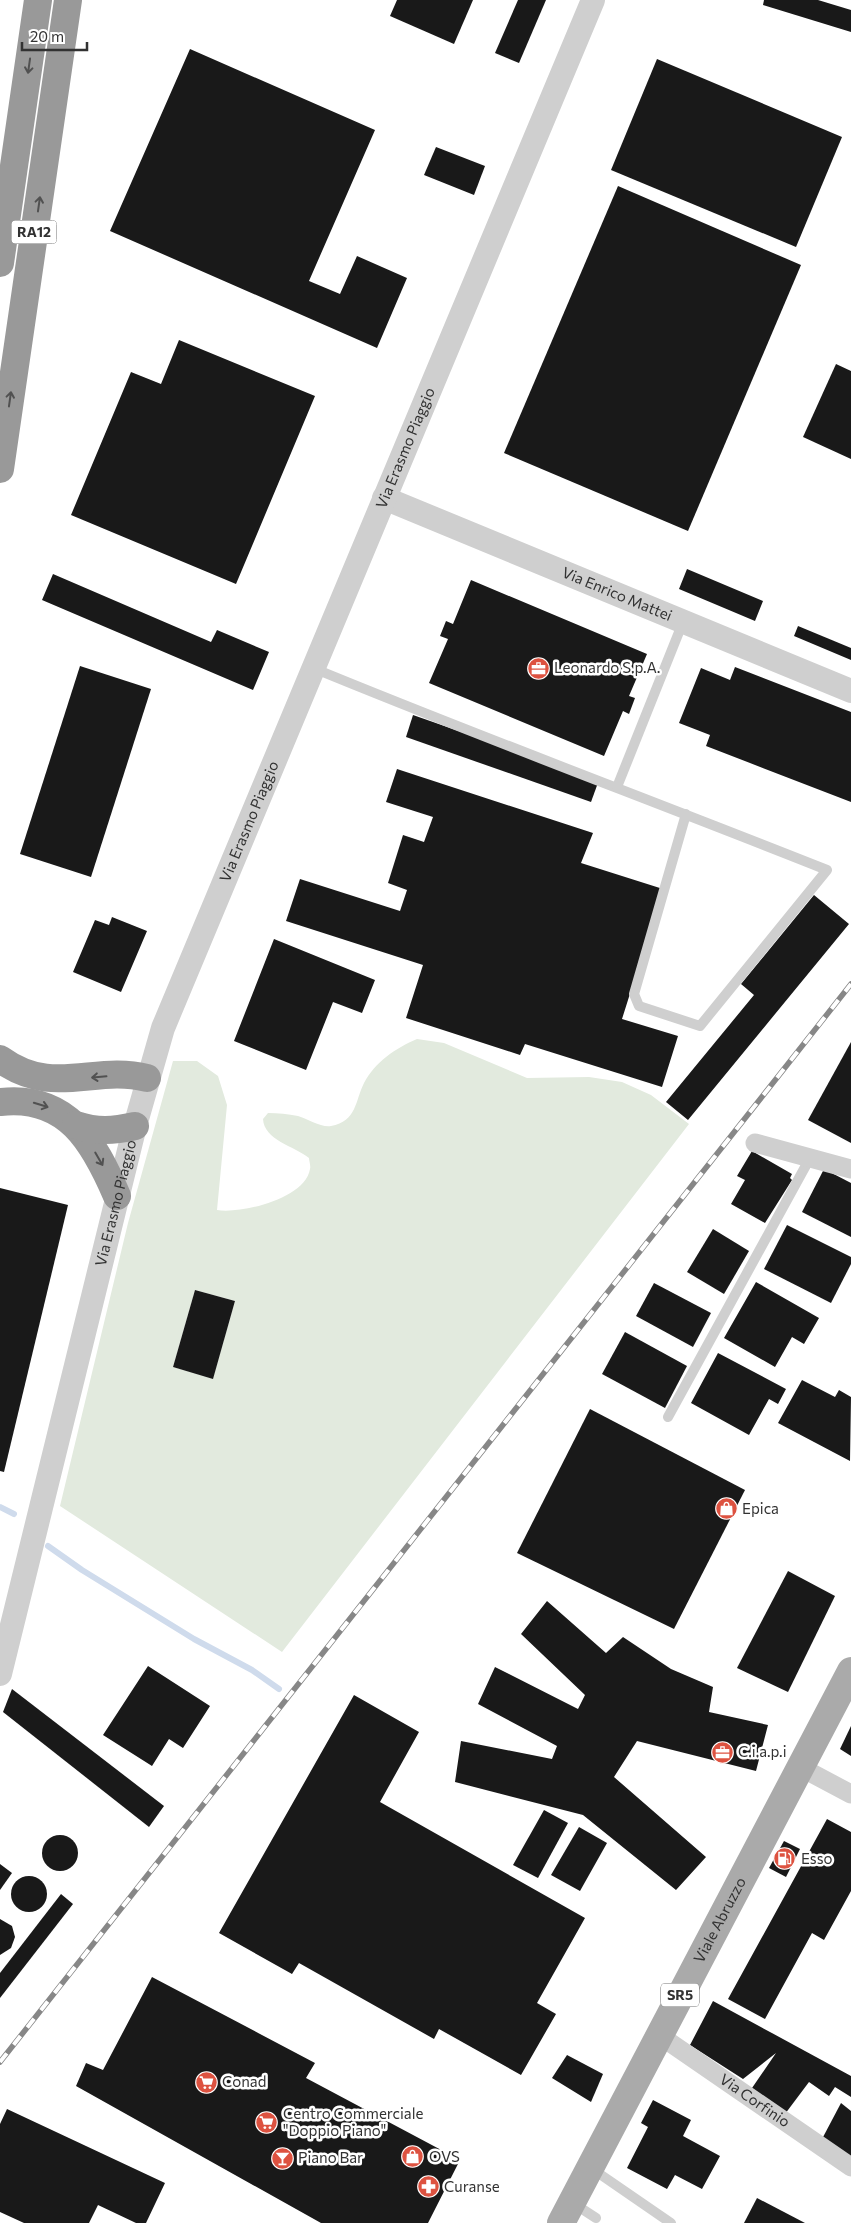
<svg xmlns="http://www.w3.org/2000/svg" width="851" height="2223" viewBox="0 0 851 2223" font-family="Commissioner,sans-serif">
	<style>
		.green { fill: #e2eade; fill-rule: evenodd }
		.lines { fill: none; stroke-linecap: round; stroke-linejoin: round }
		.stream { stroke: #cfdbec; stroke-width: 6 }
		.building { fill: #191919 }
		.service { stroke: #cfcfcf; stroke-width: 10 }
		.minor { stroke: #cfcfcf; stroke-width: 19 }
		.tertiary { stroke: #cfcfcf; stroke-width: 24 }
		.primary { stroke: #aaa; stroke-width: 28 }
		.motorway { stroke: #999; stroke-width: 28 }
		.rail-casing { stroke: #878787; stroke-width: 5.5 }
		.rail { stroke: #fff; stroke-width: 4; stroke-dasharray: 11; stroke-linecap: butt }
		.oneway { stroke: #515151 }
		.labels { text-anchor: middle; stroke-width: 5; stroke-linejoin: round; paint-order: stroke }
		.shield { fill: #fff; stroke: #707070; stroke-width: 1 }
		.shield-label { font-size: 14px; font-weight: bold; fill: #323232 }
		.street-label { font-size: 15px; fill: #323232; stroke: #fff }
		.poi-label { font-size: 15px; fill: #323232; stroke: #fff; text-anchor: start }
	</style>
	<rect width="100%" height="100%" fill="#fff"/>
	<path class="green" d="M417,1039L444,1043L527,1078L589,1077L622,1082L651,1095L689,1124L282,1652L60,1506L128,1223L173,1061H197L218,1076L227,1105L217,1210C241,1214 305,1199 310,1169C311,1166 309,1161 309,1158C294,1146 264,1140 263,1119L268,1113C278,1113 288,1114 298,1116C308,1119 322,1128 331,1126C357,1121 355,1101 364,1083C375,1062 396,1048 417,1039ZM195,1290L235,1301L213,1378L173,1367Z"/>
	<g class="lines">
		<g class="stream">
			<polyline points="0,1507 14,1514"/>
			<polyline points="48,1546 82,1570 194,1639 252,1670 279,1689"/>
		</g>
	</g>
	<g class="building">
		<polygon points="397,0 473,0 454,44 390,16"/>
		<polygon points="518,0 546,0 519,63 495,53"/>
		<polygon points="764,0 818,0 851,10 851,32 763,5"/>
		<polygon points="190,49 375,130 309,281 340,294 357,256 407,278 377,348 110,231"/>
		<polygon points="657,59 842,137 796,247 611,170"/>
		<polygon points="436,147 485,166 474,195 424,175"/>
		<polygon points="618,186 801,265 688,531 504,453"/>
		<polygon points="179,340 315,396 236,584 71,515 131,372 161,384"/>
		<polygon points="836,364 851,371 851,459 803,437"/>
		<polygon points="687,569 763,601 755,621 679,589"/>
		<polygon points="53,574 211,642 217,630 269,652 253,690 42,600"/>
		<polygon points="471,580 647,654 629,696 635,698 629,714 623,711 604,756 429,683 448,639 440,636 446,621 453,624"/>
		<polygon points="798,626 851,648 851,660 794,636"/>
		<polygon points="80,666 151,689 91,877 20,854"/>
		<polygon points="735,667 851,712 851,802 706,746 710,735 679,723 701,668 730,680"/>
		<polygon points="413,715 599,780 591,802 406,737"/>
		<polygon points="397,769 593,833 581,863 663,889 622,1019 678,1036 662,1087 525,1044 520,1055 406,1018 423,965 286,921 300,879 400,911 407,890 388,883 403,835 424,842 433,817 386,802"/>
		<polygon points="814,895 849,924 688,1120 666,1102 754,995 741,984"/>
		<polygon points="112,917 147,931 121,992 73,972 95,920 109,925"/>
		<polygon points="274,939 375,980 362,1013 333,1002 306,1070 234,1041"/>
		<polygon points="851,1042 851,1143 808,1120"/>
		<polygon points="752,1151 792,1174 790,1178 792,1180 765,1223 731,1204 745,1180 737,1176"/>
		<polygon points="824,1169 851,1183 851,1237 802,1212"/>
		<polygon points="0,1188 68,1205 4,1472 0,1471"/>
		<polygon points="787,1225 851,1257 851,1264 831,1303 764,1269"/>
		<polygon points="713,1229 749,1251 724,1294 687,1272"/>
		<polygon points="756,1282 819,1318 804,1344 792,1337 775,1367 724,1338"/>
		<polygon points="654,1283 711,1313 693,1347 636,1316"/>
		<polygon points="195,1290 235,1301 213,1379 173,1367"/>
		<polygon points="625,1332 687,1366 665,1408 602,1374"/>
		<polygon points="718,1353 786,1389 778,1404 769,1399 749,1435 691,1403"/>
		<polygon points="802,1380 835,1397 839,1390 851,1397 850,1461 778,1423"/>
		<polygon points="590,1409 745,1490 674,1629 517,1553"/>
		<polygon points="788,1571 835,1596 788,1692 737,1668"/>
		<polygon points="547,1601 606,1653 623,1637 671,1669 713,1687 709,1712 768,1725 756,1771 637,1741 614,1777 706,1857 676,1890 583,1815 455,1782 461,1741 552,1759 557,1746 478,1704 495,1667 578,1709 585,1695 521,1634"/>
		<polygon points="148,1666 210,1706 183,1748 169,1739 152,1766 103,1735"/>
		<polygon points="12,1689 164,1806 149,1827 3,1712"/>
		<polygon points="354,1695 419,1732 380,1802 585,1918 537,2003 556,2014 521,2075 439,2029 434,2039 299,1963 292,1974 219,1933"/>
		<polygon points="851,1726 851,1756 840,1749"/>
		<polygon points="544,1810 568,1823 538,1878 513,1865"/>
		<polygon points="827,1819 851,1832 851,1891 824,1940 812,1933 765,2019 728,1999"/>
		<polygon points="579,1827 607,1843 580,1891 551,1875"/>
		<circle cx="60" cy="1853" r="18"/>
		<polygon points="784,1841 800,1849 786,1877 769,1868"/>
		<polygon points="0,1864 12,1873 0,1890"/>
		<circle cx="29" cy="1894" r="18"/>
		<polygon points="61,1894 73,1904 0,1998 0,1973"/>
		<polygon points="0,1919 12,1926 15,1937 11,1948 0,1955"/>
		<polygon points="152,1977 315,2063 306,2078 460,2160 428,2223 321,2223 76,2086 86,2063 103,2070"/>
		<polygon points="713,2001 851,2076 851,2097 835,2087 829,2096 809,2082 785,2114 752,2088 776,2053 743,2079 690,2045"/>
		<polygon points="567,2055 603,2074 591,2102 552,2078"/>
		<polygon points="653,2100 691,2120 683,2136 720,2156 702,2189 675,2175 667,2189 627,2168 648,2127 641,2123"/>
		<polygon points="841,2103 851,2111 851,2158 822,2139"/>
		<polygon points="7,2109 165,2183 146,2223 136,2223 98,2205 89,2223 24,2223 0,2212 0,2124"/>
		<polygon points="757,2198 805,2223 744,2223"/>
	</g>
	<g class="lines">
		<g class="service">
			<path d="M313,668C483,738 656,802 827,870L700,1026L639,1006L634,994L686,814"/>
			<polyline points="617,787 683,622"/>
			<polyline points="668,1417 810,1158"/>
			<polyline points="591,2168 671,2223"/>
			<polyline points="573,2203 596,2218"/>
		</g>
		<g class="minor">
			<polyline points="755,1143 851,1169"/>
			<polyline points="800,1767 851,1794"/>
			<path id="s1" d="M659,2035L851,2167"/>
		</g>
		<g class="tertiary">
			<path id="s2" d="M384,498L851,691"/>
			<path id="s3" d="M0,1674L135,1126L163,1028L593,0"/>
		</g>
		<path class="primary" id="s4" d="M561,2223L851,1671"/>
		<g class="motorway">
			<polyline points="0,263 38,0"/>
			<polyline points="0,469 68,0"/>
			<path d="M0,1059C54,1098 94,1064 147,1078"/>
			<path d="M0,1102C67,1094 94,1142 117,1196"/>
			<path d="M76,1125C97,1132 113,1131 135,1126"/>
		</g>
		<defs>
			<polyline id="rail" points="0,2062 851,984"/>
		</defs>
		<use href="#rail" class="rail-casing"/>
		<use href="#rail" class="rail"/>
	</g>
	<defs><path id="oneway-shaft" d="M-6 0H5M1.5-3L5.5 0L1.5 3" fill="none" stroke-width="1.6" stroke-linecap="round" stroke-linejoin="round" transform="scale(1.25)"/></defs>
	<g class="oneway">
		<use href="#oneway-shaft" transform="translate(29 66) rotate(98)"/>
		<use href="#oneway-shaft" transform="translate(39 204) rotate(-82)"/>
		<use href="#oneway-shaft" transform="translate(10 399) rotate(-82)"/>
		<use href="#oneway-shaft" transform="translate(99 1077) rotate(175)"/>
		<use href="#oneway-shaft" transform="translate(41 1105) rotate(17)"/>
		<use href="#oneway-shaft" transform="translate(99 1159) rotate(60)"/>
	</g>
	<defs>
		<symbol id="office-disc" viewBox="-11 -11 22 22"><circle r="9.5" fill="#dd5240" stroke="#fff"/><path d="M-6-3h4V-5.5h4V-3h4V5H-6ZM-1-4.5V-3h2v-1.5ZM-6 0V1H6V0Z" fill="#fff"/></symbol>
		<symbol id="shop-disc" viewBox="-11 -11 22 22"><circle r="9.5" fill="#dd5240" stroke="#fff"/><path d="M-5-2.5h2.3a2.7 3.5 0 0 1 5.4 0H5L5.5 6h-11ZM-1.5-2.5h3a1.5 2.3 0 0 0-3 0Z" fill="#fff"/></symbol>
		<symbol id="fuel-disc" viewBox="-11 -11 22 22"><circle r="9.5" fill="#dd5240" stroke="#fff"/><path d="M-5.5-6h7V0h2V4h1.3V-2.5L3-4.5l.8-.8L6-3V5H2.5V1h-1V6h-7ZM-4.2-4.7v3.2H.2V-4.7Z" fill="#fff"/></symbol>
		<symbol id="supermarket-disc" viewBox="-11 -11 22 22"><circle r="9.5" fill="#dd5240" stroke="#fff"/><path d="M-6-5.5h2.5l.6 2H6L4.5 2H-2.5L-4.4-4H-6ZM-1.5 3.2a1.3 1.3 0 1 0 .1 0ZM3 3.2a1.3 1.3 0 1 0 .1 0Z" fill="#fff"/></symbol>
		<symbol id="bar-disc" viewBox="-11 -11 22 22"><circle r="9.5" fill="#dd5240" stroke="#fff"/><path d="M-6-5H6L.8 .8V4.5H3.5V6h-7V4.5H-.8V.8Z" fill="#fff"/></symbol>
		<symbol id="pharmacy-disc" viewBox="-11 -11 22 22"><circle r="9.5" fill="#dd5240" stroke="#fff"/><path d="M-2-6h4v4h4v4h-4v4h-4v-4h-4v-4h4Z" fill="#fff"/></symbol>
	</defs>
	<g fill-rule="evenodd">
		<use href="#office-disc" x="526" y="656" width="25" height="25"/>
		<use href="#shop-disc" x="714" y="1496" width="25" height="25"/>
		<use href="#office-disc" x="710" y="1740" width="25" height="25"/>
		<use href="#fuel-disc" x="772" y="1846" width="25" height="25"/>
		<use href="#supermarket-disc" x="194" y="2070" width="25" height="25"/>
		<use href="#supermarket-disc" x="254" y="2110" width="25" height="25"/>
		<use href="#shop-disc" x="400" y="2144" width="25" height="25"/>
		<use href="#bar-disc" x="270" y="2146" width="25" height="25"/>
		<use href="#pharmacy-disc" x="416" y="2174" width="25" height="25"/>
	</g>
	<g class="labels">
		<g class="shield">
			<rect x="11.5" y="220.5" width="45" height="23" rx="4"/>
			<rect x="661" y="1983.5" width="38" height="23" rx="4"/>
		</g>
		<g class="shield-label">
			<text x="34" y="237">RA12</text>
			<text x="680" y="2000">SR5</text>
		</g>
		<g class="street-label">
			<text dy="5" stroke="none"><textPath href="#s3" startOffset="1295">Via Erasmo Piaggio</textPath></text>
			<text dy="5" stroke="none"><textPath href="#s2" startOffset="252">Via Enrico Mattei</textPath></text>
			<text dy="5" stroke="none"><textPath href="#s3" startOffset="890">Via Erasmo Piaggio</textPath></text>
			<text dy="5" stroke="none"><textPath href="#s3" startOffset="485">Via Erasmo Piaggio</textPath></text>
			<text dy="5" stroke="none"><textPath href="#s4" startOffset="342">Viale Abruzzo</textPath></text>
			<text dy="5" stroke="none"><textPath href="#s1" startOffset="116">Via Corfinio</textPath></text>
		</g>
		<g class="poi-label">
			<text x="554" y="673">Leonardo S.p.A.</text>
			<text x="742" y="1514">Epica</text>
			<text x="738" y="1757">C.i.a.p.i</text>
			<text x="801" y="1864">Esso</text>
			<text x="222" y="2087">Conad</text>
			<text x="283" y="2119">Centro Commerciale<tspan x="283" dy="17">"Doppio Piano"</tspan></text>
			<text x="429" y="2162">OVS</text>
			<text x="298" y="2163">Piano Bar</text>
			<text x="444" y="2192">Curanse</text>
		</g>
	</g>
	<path d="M22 42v8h65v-8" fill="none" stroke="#323232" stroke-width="2.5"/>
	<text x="30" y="42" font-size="15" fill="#323232" stroke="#ffffff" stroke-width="4" paint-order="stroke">20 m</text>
</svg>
